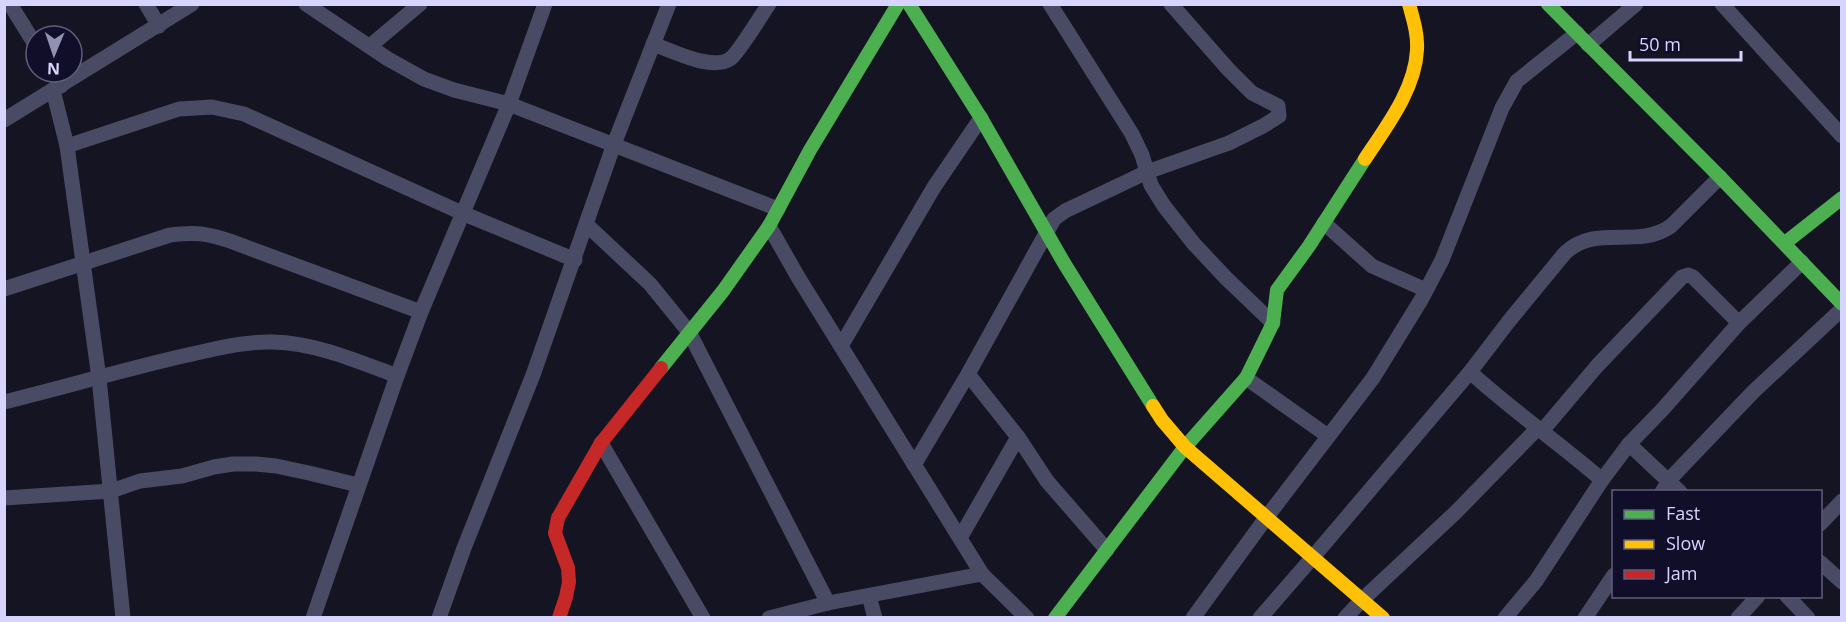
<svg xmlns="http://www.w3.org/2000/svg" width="1846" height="622" viewBox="0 0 1846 622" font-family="'Open Sans',sans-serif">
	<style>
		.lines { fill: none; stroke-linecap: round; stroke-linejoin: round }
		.street { stroke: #494a63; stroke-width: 15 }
		.fast { stroke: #4caf50; stroke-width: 14 }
		.slow { stroke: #ffc107; stroke-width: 14 }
		.jam { stroke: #c62828; stroke-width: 14 }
	</style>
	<rect width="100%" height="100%" fill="#151422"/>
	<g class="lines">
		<g class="street">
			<polyline points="10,4 36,46"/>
			<polyline points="146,4 159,26"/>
			<polyline points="306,4 388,59 424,79 454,90 509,104 778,209"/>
			<polyline points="1050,4 1132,134 1142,155 1151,185 1164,206 1194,244 1226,278 1273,323"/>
			<polyline points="1722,4 1842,136"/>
			<path d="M653,44C673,51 711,71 730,59C738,54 762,14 769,4"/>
			<polyline points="1588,45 1636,4"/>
			<polyline points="370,46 420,4"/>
			<polyline points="52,72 61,86"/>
			<polyline points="53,90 67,146 99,378 123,618"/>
			<polyline points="4,120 192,4"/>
			<polyline points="67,146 179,109 212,107 244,114 462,213 575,260"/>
			<polyline points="1324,223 1372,266 1426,290"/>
			<polyline points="587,225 650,284 689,332 828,603"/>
			<polyline points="769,226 798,277 982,574 1027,618"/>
			<path d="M4,289L170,235C195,232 206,233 230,241L421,312"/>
			<polyline points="841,346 934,187 981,118"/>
			<path d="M1470,372C1512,410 1559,443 1602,480"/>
			<polyline points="968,374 1018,437 1047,481 1107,550"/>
			<polyline points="1246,378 1328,436"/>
			<path d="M4,402C64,387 123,370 183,356C212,350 243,341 273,342C316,343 357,361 397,376"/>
			<polyline points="1542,431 1597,366 1682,277 1688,275 1693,277 1739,323"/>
			<polyline points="601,443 703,618"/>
			<polyline points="1629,444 1680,492"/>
			<polyline points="914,465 968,374 1054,219 1065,211 1147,172 1229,143 1263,126 1279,116 1278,106 1252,93 1228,69 1171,4"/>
			<polyline points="1662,492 1669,480 1753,392 1842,309"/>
			<polyline points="4,498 111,491 140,481 182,476 214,467 233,464 256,464 276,466 309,473 358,485"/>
			<polyline points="1820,524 1842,501"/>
			<polyline points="960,538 1018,437"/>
			<polyline points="1820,562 1842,582"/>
			<polyline points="869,596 875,618"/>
			<polyline points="1787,596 1808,618"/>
			<polyline points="313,618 397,376 421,312 509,104 545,4"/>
			<polyline points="439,618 464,548 533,375 614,144 669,4"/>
			<polyline points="769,618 828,603 982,574"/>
			<polyline points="1193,618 1266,518 1373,378 1421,300 1442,260 1502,108 1517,81 1577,33"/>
			<path d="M1260,618L1313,557L1470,372L1509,321L1565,253C1597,223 1637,250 1671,226L1720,177"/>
			<polyline points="1345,618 1362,600 1456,512 1538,428"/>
			<polyline points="1505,618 1536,581 1602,480 1629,444 1662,410 1739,323 1802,262"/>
			<polyline points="1585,618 1614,575"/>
			<polyline points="1738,618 1758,596"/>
		</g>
		<g class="fast">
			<polyline points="909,4 981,118 1064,263 1153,406"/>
			<polyline points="1548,4 1720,177 1842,304"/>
			<polyline points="1785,243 1842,198"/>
			<polyline points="661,368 723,291 769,226 810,150 898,4"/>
			<polyline points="1055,618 1185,447 1246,378 1273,323 1277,290 1309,246 1365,159"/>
		</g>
		<g class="slow">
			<path d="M1365,159C1386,127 1415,90 1417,50C1418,34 1413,19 1409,4"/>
			<polyline points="1153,406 1162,420 1185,447 1383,618"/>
		</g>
		<polyline class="jam" points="559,618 566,597 569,582 568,568 555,533 558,518 601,443 661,368"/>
	</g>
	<rect width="1846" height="622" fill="none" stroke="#d7d5ff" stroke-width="12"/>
	<rect x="1612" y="490" width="210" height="108" fill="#100e28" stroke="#605e7e" stroke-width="1.5"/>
	<rect x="1624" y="510" width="30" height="9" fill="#4caf50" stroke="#605e7e" stroke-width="1.5"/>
	<text x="1666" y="520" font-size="18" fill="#d7d5ff">Fast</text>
	<rect x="1624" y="540" width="30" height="9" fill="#ffc107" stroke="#605e7e" stroke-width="1.5"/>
	<text x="1666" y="550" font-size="18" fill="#d7d5ff">Slow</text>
	<rect x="1624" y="570" width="30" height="9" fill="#c62828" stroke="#605e7e" stroke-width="1.5"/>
	<text x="1666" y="580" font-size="18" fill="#d7d5ff">Jam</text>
	<g transform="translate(54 54) rotate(182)"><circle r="28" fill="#100e28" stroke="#605e7e" stroke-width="1.5"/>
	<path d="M0-4.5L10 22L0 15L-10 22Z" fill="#9391b2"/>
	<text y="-9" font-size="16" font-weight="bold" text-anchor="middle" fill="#d7d5ff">N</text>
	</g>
	<path d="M1630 51v9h111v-9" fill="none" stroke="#d7d5ff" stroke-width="3"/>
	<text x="1639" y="51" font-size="18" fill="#d7d5ff" stroke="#100e28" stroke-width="4.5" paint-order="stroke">50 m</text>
</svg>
